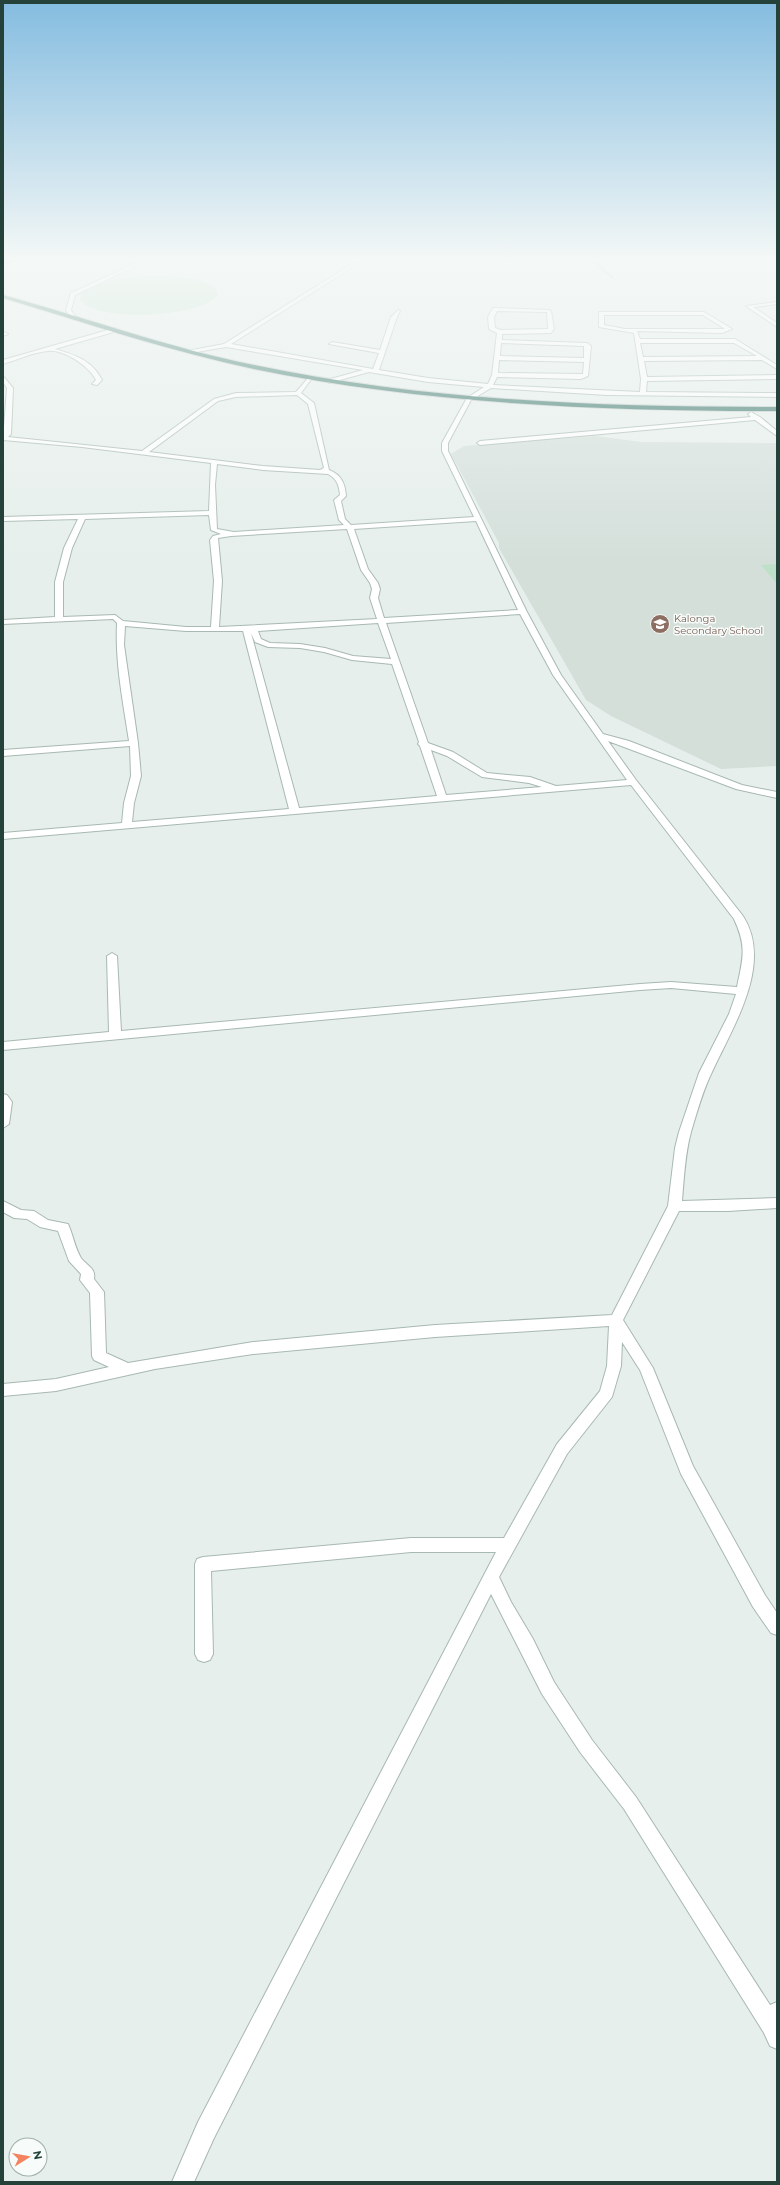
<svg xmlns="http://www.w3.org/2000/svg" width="780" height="2185" viewBox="0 0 780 2185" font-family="Montserrat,sans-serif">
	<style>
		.built { fill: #d4dfda }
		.green { fill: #bfe0c8 }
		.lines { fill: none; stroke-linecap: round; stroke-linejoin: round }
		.stream { stroke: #8ec9d4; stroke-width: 2 }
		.minor-casing { stroke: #a8b8b2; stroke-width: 2 }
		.major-casing { stroke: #c2cac8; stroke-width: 2 }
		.highway-casing { stroke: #c2cac8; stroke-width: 2 }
		.minor { fill: #fff; fill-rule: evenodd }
		.major { fill: #6aa596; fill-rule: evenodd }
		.highway { fill: #2f6f62; fill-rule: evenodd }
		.labels { text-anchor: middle; stroke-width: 3; stroke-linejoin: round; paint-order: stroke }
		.far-education-label { font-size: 10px; fill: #785e54; stroke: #f7fbf9; text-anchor: start }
	</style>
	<rect width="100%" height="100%" fill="#e6efeb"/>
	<polygon class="built" points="596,436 641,442 777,443 777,766 721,769 611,716 586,700 499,548 499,543 451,454 464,446"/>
	<g class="green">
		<path d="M145,276C160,276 215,275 218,294C206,318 92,323 80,299L82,292C99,279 125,278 145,276Z"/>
		<polygon points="777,564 777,584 761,565"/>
	</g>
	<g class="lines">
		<polyline class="stream" points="586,256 612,277"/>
		<defs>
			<g id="minor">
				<polygon points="152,256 157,256 75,295 71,310 77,319 73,319 66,310 71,293"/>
				<path d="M365,256H370L231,344L373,369L379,353L329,344L332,342L380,350L391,317L398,310L400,311L397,317L379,370L428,378L488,384L492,375L497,333L489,329L488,317L493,308L549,310L551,311L554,329L551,333L502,334V340L587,343L591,346L588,376L581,379L497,377L493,385L640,392L641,379L634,333L599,327V312H704L732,329L722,333L637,331L640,339H735L777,365V369L762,360L644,361L647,377L777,375V379L647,381L646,392L777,393V397L607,395L491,388L471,400L448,443V451L527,612L561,675L603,734L629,741L742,785L777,792V798L736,789L608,741L636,780L743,916C774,964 732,1028 712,1072C703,1090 697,1112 691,1132C685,1154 684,1178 682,1201L777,1198V1208L728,1211H679L623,1320L653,1368L693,1466L765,1595L777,1613V1635L771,1633L753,1607L681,1474L640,1370L622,1342L621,1366L612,1397L567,1454L499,1577L511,1602L533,1639L554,1682L592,1740L636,1797L770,2005L777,2002V2049L770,2046L764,2033L624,1809L580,1752L542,1694L491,1594L214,2138L194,2182H172L198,2122L496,1552H411L211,1571L213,1654L210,1660L204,1662L198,1660L195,1654V1564L197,1559L203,1557L411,1538H504L557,1444L600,1391L607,1366L609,1326L435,1337L253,1354L155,1369L56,1391L3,1396V1384L56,1379L109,1367L94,1360L92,1356L90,1293L80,1280L81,1274L69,1261L58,1231L40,1227L27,1219L14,1218L3,1212V1201L21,1210L34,1211L48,1220L68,1224C73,1235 75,1248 81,1258C87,1266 96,1268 94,1279L104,1292L106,1353L128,1363L253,1342L435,1325L612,1315L668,1206L675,1148L679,1132L699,1073L729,1014L736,994L671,988L640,990L3,1050V1042L109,1032L107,956L112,953L117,956L121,1031L640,984L671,982L737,987C743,958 747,947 734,919L631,785L3,839V833L122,823L124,803L131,776L130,746L3,756V750L129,741C123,702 115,663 117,623L113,619L3,624V620L55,617V582L64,548L78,519L3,521V517L209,511L211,463L82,447L3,440L7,388L3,382V376L13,388L11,434L8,437L142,451L214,399L236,393L296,392L309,377H313L301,393L314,403L329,470C342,475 345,484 346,496L341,501L345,519L351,525L474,517L442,451V443L467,398L484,387L428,382L369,372L329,383L327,380L363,370L226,347L190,353L187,351L224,344ZM497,311L547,312L548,329L501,330L495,328L494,317ZM604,315H703L725,329H625L604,325ZM501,343L584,346V358L500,356ZM640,343H734L757,356L643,357ZM499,360L584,362L583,374L498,373ZM297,395L308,404L324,468L320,470L263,466L149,452L218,401L236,397ZM217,464L263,470L328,474C337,479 339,485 340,495L334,500L339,520L344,525L234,532L217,529L215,485ZM209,515L211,530L221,534L213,536L210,540L214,581L211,627H186L123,621L115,615L63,617V582L72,548L85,519ZM476,521L518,610L384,618L378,598L380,589L378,583L368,569L354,529ZM347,529L361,570L370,583L372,589L370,598L377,619L219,627L222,581L218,538L231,536ZM520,614L553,675L627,780L556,786L530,777L487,773L453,752L428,743L386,623ZM378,623L391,659L353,656L325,648L300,644L270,643L261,639L258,631ZM125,626L186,631H243L289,809L132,822L134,803L141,776L138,743L124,645ZM251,633L255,642L268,647L300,648L324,652L352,660L392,664L419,742L418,744L420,746L437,796L299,808ZM431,750L447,756L482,777L529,783L542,787L446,795Z"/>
				<polygon points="777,302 777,304 753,307 777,323 777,327 746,306"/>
				<path d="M115,328L117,331L55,349C75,355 92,360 102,380L97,385L92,384L96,380C89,366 63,349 48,351C33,352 17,360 3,364V360Z"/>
				<polygon points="3,332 7,333 8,334 3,336"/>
				<polygon points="751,412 760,417 777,431 777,436 755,420 480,445 477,443 480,441 751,417 748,414"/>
				<polygon points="3,1094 7,1095 12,1102 9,1124 3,1128"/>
			</g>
			<polygon id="major" points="25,256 31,256 3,264 3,262"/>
			<path id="highway" d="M3,295C87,318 169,348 254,365C426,401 602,407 777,407V411C602,411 426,404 254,369C169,351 86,323 3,298Z"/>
		</defs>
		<use href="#minor" class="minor-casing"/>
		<use href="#major" class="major-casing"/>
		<use href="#highway" class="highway-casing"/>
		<use href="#minor" class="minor"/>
		<use href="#major" class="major"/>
		<use href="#highway" class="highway"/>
	</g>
	<linearGradient id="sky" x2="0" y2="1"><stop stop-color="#84bce0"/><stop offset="0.46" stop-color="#f4f8f6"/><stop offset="1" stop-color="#f4f8f6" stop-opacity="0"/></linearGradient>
	<rect width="780" height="562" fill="url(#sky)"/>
	<defs>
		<symbol id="school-disc" viewBox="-11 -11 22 22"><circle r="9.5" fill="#8d6e63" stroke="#f7fbf9"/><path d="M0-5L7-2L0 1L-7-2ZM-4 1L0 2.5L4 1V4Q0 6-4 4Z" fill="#fff"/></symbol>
	</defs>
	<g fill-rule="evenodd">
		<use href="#school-disc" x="649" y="613" width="22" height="22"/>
	</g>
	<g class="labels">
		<g class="far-education-label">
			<text x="674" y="622">Kalonga<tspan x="674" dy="12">Secondary School</tspan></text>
		</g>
	</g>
	<rect width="780" height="2185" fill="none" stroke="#24423a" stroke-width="8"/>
	<g transform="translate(28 2157) rotate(79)"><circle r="19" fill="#f7fbf9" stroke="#a3b1ad"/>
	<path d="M0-3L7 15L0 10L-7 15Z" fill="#f4845f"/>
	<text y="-6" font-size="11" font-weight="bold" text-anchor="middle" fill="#24423a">N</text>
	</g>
</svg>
